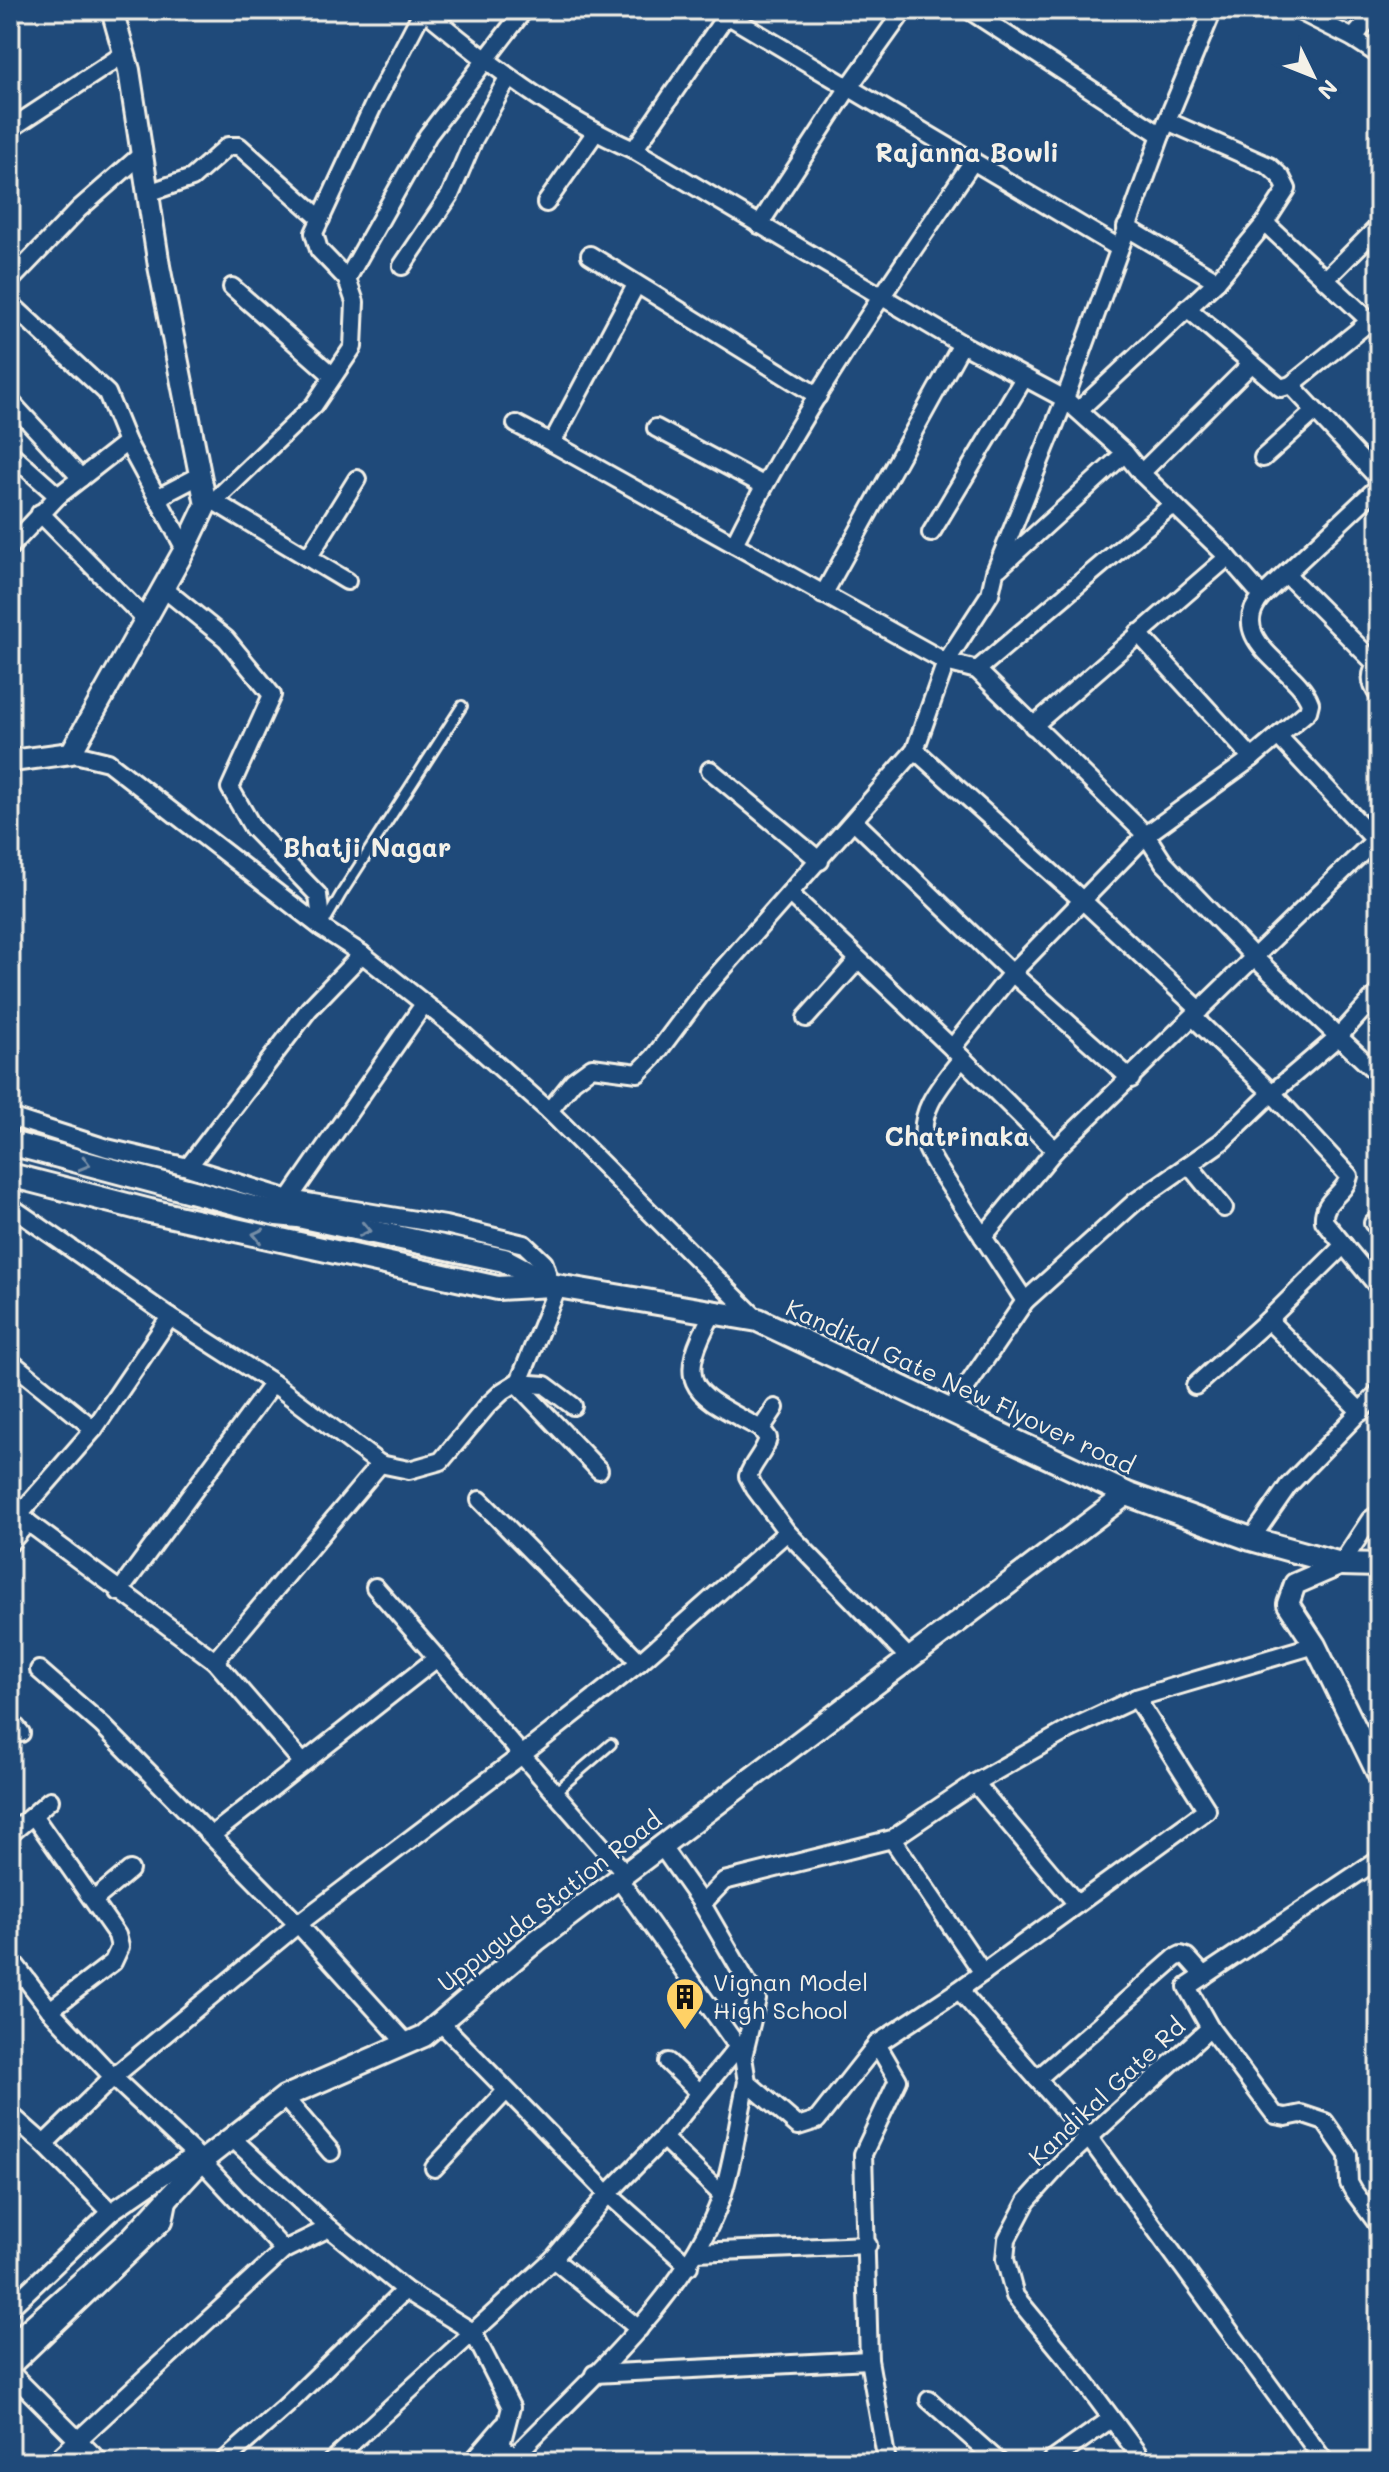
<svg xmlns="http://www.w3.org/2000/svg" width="1389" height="2472" viewBox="0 0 1389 2472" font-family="Mali,sans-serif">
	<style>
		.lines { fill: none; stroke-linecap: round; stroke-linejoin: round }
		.service-casing { stroke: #f4f1e8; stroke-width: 14 }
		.minor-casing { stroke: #f4f1e8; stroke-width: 22 }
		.tertiary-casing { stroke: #f4f1e8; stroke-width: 26 }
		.secondary-casing { stroke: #f4f1e8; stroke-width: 28 }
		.service { stroke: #1f4a7a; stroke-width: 8 }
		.minor { stroke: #1f4a7a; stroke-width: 16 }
		.tertiary { stroke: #1f4a7a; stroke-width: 20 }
		.secondary { stroke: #1f4a7a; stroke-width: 22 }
		.oneway { stroke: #748da6 }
		.labels { text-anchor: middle; stroke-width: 6; stroke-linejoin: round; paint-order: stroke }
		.street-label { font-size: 24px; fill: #f4f1e8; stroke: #1f4a7a }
		.poi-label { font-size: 24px; fill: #f4f1e8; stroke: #1f4a7a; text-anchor: start }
		.neighbourhood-label { font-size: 26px; font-weight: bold; fill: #f4f1e8; stroke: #1f4a7a }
	</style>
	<rect width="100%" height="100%" fill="#1f4a7a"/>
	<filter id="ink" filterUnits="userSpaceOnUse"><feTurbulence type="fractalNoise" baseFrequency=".0125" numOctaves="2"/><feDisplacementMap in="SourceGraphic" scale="16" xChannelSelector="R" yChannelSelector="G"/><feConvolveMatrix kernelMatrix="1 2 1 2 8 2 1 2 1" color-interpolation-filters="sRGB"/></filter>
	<g filter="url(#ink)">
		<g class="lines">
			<defs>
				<g id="service">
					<polyline points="323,925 341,894 462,706"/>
					<polyline points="555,1792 611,1744"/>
				</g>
				<g id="minor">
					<path d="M424,10C489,64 556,116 634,150L962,344L1065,399L1125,453L1141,473L1228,557L1262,596"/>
					<polyline points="969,10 1161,135"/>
					<polyline points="1297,10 1353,38 1379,55"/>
					<polyline points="727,15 1119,248"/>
					<polyline points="1353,38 1377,10"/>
					<polyline points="10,129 124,54"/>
					<polyline points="634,150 730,10"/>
					<polyline points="148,193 192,178 228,146 239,146 321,219"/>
					<polyline points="546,203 595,133"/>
					<polyline points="1265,223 1370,321"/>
					<polyline points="759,225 849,87 904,10"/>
					<polyline points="1126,227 1217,281"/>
					<polyline points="590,255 818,396"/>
					<polyline points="402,266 450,195 474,139 508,78"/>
					<polyline points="347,279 319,250 314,233 373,106 423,10"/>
					<polyline points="1325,280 1379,226"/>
					<polyline points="10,281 79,209 141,155"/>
					<polyline points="232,287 333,376"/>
					<polyline points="10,303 107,393 127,442 185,549"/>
					<polyline points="1187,308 1281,388 1291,385 1370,321 1379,326"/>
					<polyline points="1291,385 1379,479"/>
					<polyline points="10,401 81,478"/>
					<polyline points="1079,410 1217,281 1265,223 1287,189 1281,177 1269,166 1167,121"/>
					<polyline points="516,424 552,443 636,285"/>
					<polyline points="656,428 763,485"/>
					<polyline points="552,443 946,662 990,594 995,572 1065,399 1161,135 1213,10"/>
					<polyline points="10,453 58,496"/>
					<polyline points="1263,458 1315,411"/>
					<polyline points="1141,473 1251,364"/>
					<polyline points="205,496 347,581"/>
					<polyline points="157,498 199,476"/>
					<polyline points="214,501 314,405 353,347 355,302 347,279 428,135 524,10"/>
					<polyline points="40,513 146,620"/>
					<polyline points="931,533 1024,378"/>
					<path d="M734,544C801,409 889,286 973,161"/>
					<polyline points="10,547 58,496 127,442"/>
					<polyline points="308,558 357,479"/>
					<polyline points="999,568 1125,453"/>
					<polyline points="1286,574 1376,664"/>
					<polyline points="163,588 226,639 272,695 230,788 253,828 318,895 322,928"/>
					<polyline points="823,595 962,344"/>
					<path d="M1379,662C1369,673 1370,684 1379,696"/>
					<polyline points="977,670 1146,835 1164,863 1254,957 1379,1075"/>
					<polyline points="1033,726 1228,557"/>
					<polyline points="915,750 1082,900 1200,1010"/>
					<polyline points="71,753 108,762 322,928 362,954 458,1030 549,1111"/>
					<polyline points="1252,758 1278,736"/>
					<polyline points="710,770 820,861"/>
					<polyline points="854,821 1012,973 1131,1079"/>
					<polyline points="790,894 952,1048"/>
					<path d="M1193,1017L1272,1093L1349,1176C1345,1195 1322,1199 1324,1221L1379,1288"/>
					<polyline points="806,1018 858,960"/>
					<polyline points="962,1058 1055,1150"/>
					<polyline points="10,1117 107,1148 188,1167 289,1199 445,1225 524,1244 544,1263 551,1285"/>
					<polyline points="1189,1165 1224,1208"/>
					<polyline points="188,1167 309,1009 362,954"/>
					<polyline points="289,1199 424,1004"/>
					<polyline points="10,1206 170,1317 94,1429"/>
					<polyline points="1373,1223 1379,1219"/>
					<path d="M983,1237L1055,1150L1375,840L1278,736L1308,711L1310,703C1298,667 1223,641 1262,596L1379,486"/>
					<path d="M1025,1301L936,1165C932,1158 926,1149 925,1142C917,1109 944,1082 962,1058L952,1048L1012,973L1146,835L1252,758L1138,633"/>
					<path d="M713,1313C671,1389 696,1393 761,1429L768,1438C765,1452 753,1462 748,1476L755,1489L787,1532"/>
					<polyline points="758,1320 549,1111 573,1081 592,1067 638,1073 653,1058 704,990 915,750 946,662 977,670 1172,505"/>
					<polyline points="1268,1320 1361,1412"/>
					<polyline points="10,1361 94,1429 19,1515"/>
					<polyline points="519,1382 558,1286"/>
					<polyline points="516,1383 599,1470"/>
					<polyline points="1195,1386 1268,1320 1344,1245"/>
					<polyline points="950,1411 1025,1301 1135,1202 1221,1142 1272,1093 1339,1036 1379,992"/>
					<polyline points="761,1429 775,1408"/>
					<polyline points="380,1464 409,1470 441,1461 487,1406 503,1391 516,1383 545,1385 573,1406"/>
					<polyline points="480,1500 640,1662"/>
					<polyline points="10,1509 215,1661 302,1762"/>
					<polyline points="1251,1539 1288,1486 1379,1392"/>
					<polyline points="10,1543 28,1522"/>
					<polyline points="1341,1564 1370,1520 1379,1514"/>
					<polyline points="375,1587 626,1874"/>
					<polyline points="119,1592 273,1383 170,1317"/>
					<polyline points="215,1661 380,1464 273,1383"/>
					<polyline points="39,1670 102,1725 298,1924 113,2077 195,2154 284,2250 329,2228 405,2290 473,2332 511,2407 501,2445 520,2462"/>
					<polyline points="10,1720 21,1733"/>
					<polyline points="975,1783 1077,1904"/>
					<polyline points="33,1815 50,1800"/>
					<polyline points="10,1834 33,1815 117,1935 120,1947 113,1962 50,2010"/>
					<polyline points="212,1835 437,1658"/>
					<polyline points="892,1839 983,1973"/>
					<polyline points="662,1847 702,1904 757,1999 743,2057"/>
					<polyline points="94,1900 130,1870"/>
					<polyline points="702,1904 724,1881 892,1839 975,1783 1070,1729 1136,1698 1315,1645"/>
					<polyline points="10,1958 50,2010 113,2077 44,2144"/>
					<polyline points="959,1990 1089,2138 1325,2462"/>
					<polyline points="441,2023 608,2194 689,2266"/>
					<polyline points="1210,2028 1275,2115 1286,2117 1301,2114 1325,2122 1348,2155 1349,2183 1354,2192 1379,2226"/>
					<polyline points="406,2043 298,1924 523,1754 640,1662 787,1532 908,1657"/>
					<polyline points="877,2044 898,2080 863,2154 869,2360 887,2462"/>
					<polyline points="738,2047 743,2057 747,2082 798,2126 817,2120 877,2044 959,1990 1207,1810 1136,1698"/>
					<polyline points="668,2062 699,2092"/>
					<polyline points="1037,2079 1175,1958 1181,1955 1187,1957 1204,1976"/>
					<polyline points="284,2097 331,2152"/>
					<polyline points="10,2114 44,2144 111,2212"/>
					<polyline points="232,2138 329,2228"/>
					<polyline points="663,2138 722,2195"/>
					<polyline points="434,2168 506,2091"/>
					<polyline points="696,2252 868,2245"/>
					<polyline points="553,2259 639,2329"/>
					<polyline points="10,2308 111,2212 195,2154"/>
					<polyline points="10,2368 164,2221 169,2196"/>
					<polyline points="10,2372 100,2462"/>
					<polyline points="594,2374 869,2360"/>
					<polyline points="929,2400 999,2462"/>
					<path d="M514,2457C588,2380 686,2298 722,2196C734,2160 738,2119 747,2082"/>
					<polyline points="54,2462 284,2250"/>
					<polyline points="223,2462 286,2406 405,2290"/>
					<polyline points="331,2462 553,2259 608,2194 663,2138 738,2047 618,1878"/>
					<polyline points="472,2462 503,2426"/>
					<polyline points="1050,2462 1111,2419"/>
					<polyline points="1144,2462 1072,2365 1015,2296 1005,2259 1007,2239 1027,2201 1064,2160 1210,2028 1187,1987 1379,1859"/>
				</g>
				<g id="tertiary">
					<polyline points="10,763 12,761 71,753 185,549 206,505 159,266 129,70 112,10"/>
					<polyline points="1341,1564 1295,1584 1288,1604 1315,1645 1379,1776"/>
					<polyline points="10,2346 132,2237 202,2161 284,2097 424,2036 536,1941 1127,1494"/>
				</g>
				<g id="secondary">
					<polyline points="10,1143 277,1214 298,1216 504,1260 549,1284"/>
					<polyline points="10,1175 150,1211 498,1288 551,1285 758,1320 1127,1494 1251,1539 1341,1564 1379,1565"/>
				</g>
			</defs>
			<use href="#service" class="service-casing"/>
			<use href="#minor" class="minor-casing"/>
			<use href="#tertiary" class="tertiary-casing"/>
			<use href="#secondary" class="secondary-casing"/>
			<use href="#service" class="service"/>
			<use href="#minor" class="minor"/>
			<use href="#tertiary" class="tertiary"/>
			<use href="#secondary" class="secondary"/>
		</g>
		<defs><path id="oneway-chevron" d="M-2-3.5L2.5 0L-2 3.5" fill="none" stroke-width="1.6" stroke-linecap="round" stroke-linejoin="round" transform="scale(2)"/></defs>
		<g class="oneway">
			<use href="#oneway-chevron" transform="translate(85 1164) rotate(16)"/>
			<use href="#oneway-chevron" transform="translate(365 1230) rotate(12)"/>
			<use href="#oneway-chevron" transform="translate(258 1235) rotate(-167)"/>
		</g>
	</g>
	<defs>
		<symbol id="building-pin" viewBox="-11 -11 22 30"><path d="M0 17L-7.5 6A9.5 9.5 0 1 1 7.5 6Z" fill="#ffd166" stroke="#1f4a7a"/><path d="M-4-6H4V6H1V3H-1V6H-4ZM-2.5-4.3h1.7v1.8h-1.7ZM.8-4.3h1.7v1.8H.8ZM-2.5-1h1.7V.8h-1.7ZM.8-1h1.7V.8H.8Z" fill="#111"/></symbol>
	</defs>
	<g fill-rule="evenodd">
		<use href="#building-pin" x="663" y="1975" width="44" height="60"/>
	</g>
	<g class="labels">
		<g class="street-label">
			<text transform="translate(960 1387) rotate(25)" y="8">Kandikal Gate New Flyover road</text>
			<text transform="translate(550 1902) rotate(-38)" y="8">Uppuguda Station Road</text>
			<text transform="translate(1107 2092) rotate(-43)" y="8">Kandikal Gate Rd</text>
		</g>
		<g class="poi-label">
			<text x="713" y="1991">Vignan Model<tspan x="713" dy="28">High School</tspan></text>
		</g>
		<g class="neighbourhood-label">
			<text x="967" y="162">Rajanna Bowli</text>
			<text x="367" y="857">Bhatji Nagar</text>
			<text x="957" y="1146">Chatrinaka</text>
		</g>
	</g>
	<rect width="1389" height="2472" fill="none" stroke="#1f4a7a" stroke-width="40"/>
	<rect x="20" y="20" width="1349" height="2432" fill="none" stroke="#f4f1e8" stroke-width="3" filter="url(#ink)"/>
	<g transform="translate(1313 76) rotate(133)" stroke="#1f4a7a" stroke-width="6" paint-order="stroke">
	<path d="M0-6L14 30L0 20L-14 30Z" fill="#f4f1e8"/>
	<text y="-12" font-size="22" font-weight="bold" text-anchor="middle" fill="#f4f1e8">N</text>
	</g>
</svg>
